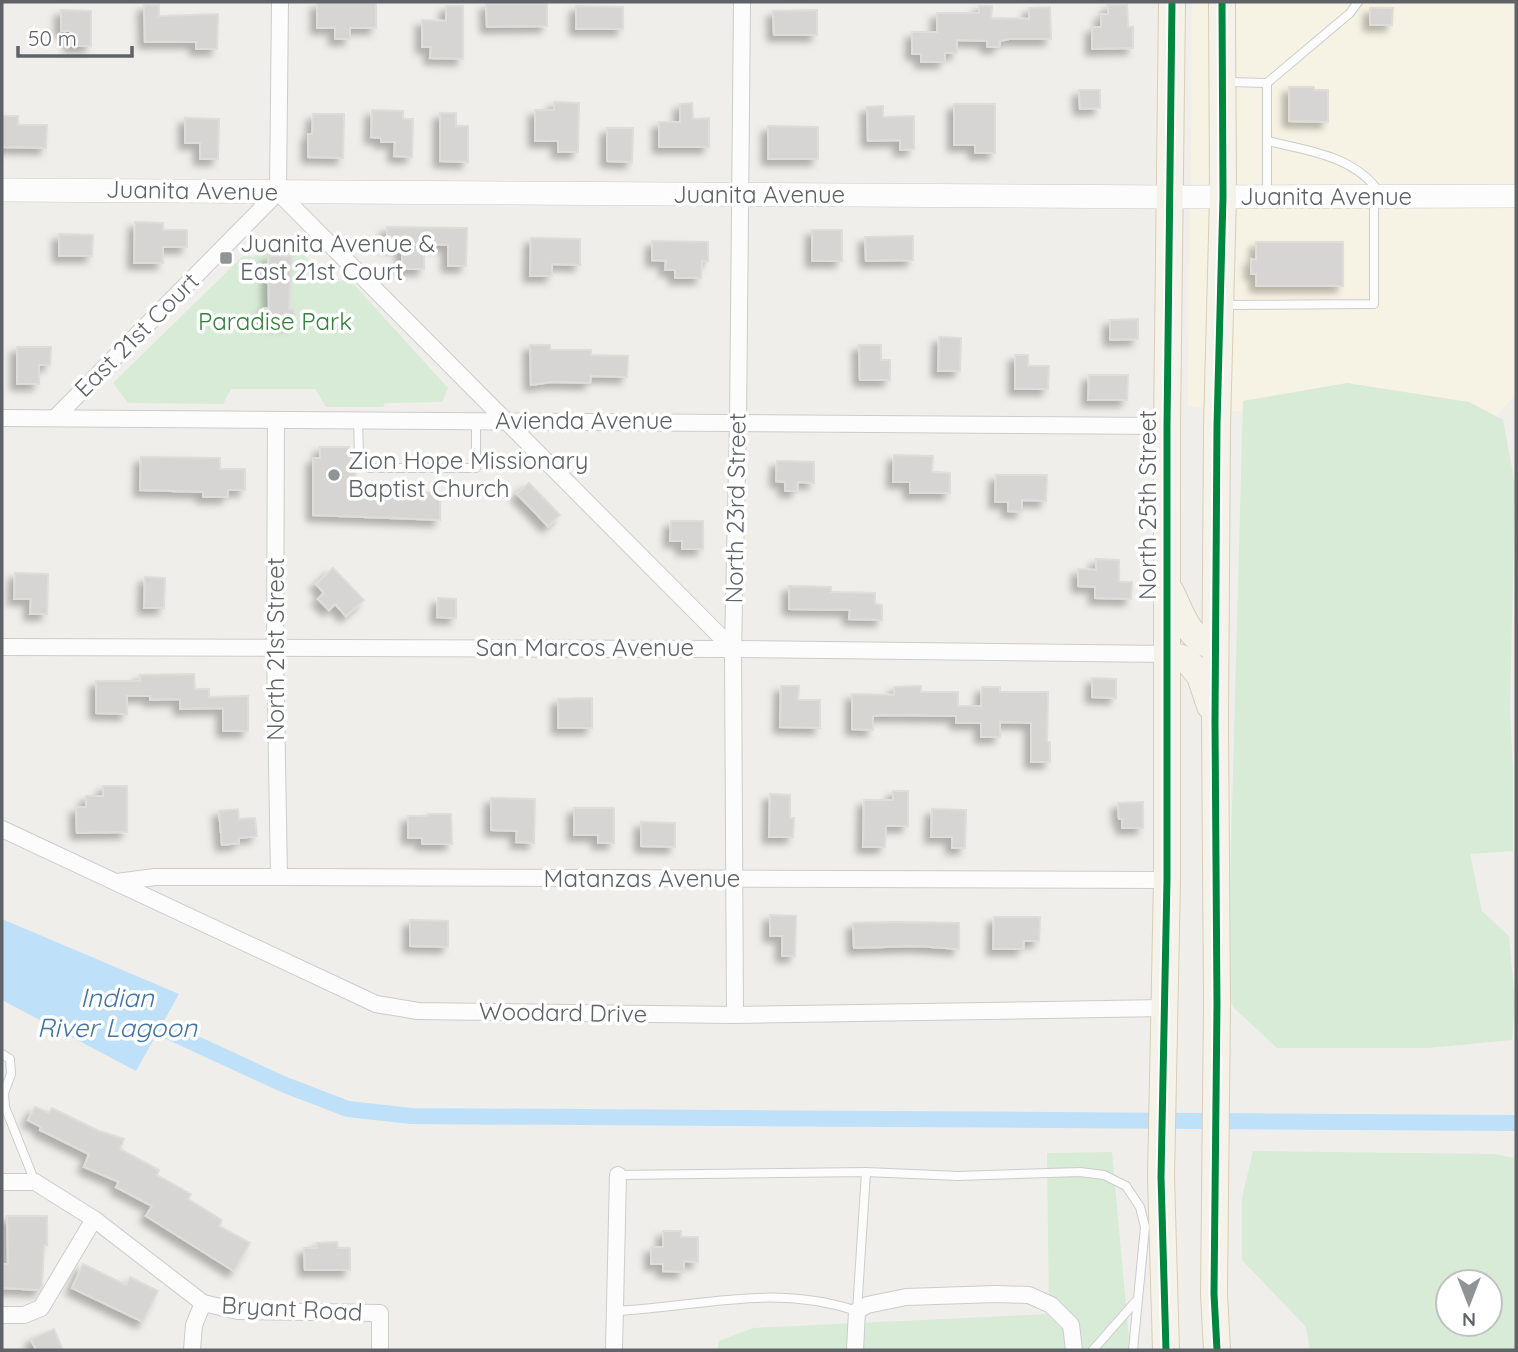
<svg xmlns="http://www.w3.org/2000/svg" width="1518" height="1352" viewBox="0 0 1518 1352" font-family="Quicksand,sans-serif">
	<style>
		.commercial { fill: #f7f3e4 }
		.green { fill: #d8ebd6; fill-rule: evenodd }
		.water { fill: #bfe0f9 }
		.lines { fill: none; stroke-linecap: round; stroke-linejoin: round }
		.canal { stroke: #bfe0f9; stroke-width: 16 }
		.building { fill: #d6d5d3; stroke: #deddd9; stroke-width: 2; filter: url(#shadow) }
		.lane-casing { stroke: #cbcccc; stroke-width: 10 }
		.street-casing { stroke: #cbcccc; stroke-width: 18 }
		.secondary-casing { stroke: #cacacb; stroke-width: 24 }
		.primary-casing { stroke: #d7ceb8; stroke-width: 28 }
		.lane { stroke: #fdfcfc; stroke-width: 8 }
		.street { stroke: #fdfcfc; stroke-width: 16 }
		.secondary { stroke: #fdfcfc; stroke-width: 23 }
		.primary { stroke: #f4f2e9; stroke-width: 26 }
		.cycleway-casing { stroke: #fff; stroke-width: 11 }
		.cycleway { stroke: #00873e; stroke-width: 7 }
		.poi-dot { fill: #919496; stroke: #fff; stroke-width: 2.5 }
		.labels { text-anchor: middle; stroke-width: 7; stroke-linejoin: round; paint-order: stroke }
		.street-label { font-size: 24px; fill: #5f6368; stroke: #fff }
		.poi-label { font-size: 24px; fill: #5f6368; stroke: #fff; text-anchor: start }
		.park-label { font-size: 24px; fill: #348238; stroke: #fff }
		.water-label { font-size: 26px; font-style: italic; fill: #4174aa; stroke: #fff }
	</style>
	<defs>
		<filter id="shadow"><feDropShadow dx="-6" dy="6" stdDeviation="3.5" flood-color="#0004"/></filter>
	</defs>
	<rect width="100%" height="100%" fill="#efeeea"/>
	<g class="commercial">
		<polygon points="1192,2 1214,2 1215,188 1191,189"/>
		<polygon points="1230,2 1516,2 1516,187 1230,188"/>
		<polygon points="1516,204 1516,394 1496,416 1469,402 1421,395 1244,400 1243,412 1225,410 1230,206"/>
		<polygon points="1190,206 1214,206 1209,408 1188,406"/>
	</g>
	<g class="green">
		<polygon points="260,247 297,248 331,283 349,279 448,388 442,402 385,403 383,407 326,407 315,389 231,389 223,404 128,403 113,383 243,256 254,257"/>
		<polygon points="1347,383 1469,402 1503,420 1515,484 1510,710 1513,771 1513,851 1470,854 1482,911 1509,936 1515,1003 1512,1040 1429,1048 1277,1048 1234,1008 1227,994 1243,401"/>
		<path d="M1253,1151L1493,1154L1516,1158V1350H1310L1306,1327L1242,1260V1198ZM1490,1282V1324H1448V1282Z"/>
		<polygon points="1112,1152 1130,1350 717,1350 719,1341 753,1328 1049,1314 1047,1153"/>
	</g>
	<polygon class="water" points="2,919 179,994 136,1071 2,1000"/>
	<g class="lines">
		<polyline class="canal" points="142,1019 285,1085 348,1109 411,1116 1516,1123"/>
	</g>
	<g class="building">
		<polygon points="317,3 376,3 376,28 350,28 350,39 335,39 335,28 317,28"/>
		<polygon points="486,4 547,4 547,26 487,27"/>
		<polygon points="144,5 159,5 159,16 218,14 217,49 196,49 196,42 145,42"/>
		<polygon points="1108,5 1127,5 1128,27 1133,27 1133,48 1092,49 1092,27 1101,27 1101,14 1108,14"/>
		<polygon points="446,6 463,6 463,59 430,58 431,47 422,47 422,20 446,21"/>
		<polygon points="576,6 623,7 623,29 576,29"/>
		<polygon points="979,6 992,6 991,18 1029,19 1029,8 1050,7 1051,39 1009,39 1000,41 999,47 987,47 987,41 957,40 957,53 945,53 945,62 921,62 921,54 912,54 912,32 937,32 937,13 979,13"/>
		<polygon points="1370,8 1393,8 1392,25 1370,25"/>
		<polygon points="61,10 91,11 91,46 70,46 70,31 61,31"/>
		<polygon points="817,10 817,35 774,35 773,11"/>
		<polygon points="1289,87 1314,87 1314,90 1328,90 1328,122 1289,121"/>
		<polygon points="1079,90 1100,90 1100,108 1080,109"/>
		<polygon points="554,102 579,103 578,152 558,152 558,141 535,141 535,110 554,110"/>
		<polygon points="692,103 693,119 709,118 709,147 659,147 659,122 680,122 680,104"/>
		<polygon points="954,104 995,104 995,153 975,153 975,145 954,145"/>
		<polygon points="883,106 883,117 914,116 914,149 900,150 900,140 868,141 867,107"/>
		<polygon points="372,110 403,111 403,119 413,119 412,157 394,156 395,142 381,142 381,138 371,137"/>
		<polygon points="440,113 456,113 456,126 468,126 468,162 440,161"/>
		<polygon points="313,114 344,114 343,158 308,157 308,134 312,134"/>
		<polygon points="2,116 18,116 18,125 47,125 46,148 2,147"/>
		<polygon points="185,118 219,119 218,159 200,159 200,143 185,143"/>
		<polygon points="768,126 818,127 818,159 768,159"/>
		<polygon points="607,128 633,128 632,162 607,161"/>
		<polygon points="135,222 163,223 163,230 187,230 187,247 163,247 163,263 134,263"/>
		<polygon points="387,227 467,228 466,266 448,266 448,245 424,244 424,269 402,269 402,246 387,246"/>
		<rect x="812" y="230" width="30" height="31"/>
		<polygon points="59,234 93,235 92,256 59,256"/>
		<polygon points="913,236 913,260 866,261 865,237"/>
		<polygon points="531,238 580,239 580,265 552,264 552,276 530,276"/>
		<polygon points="652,241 708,242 708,261 702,261 701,278 675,278 675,270 665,270 666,261 652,260"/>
		<polygon points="1256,242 1343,242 1343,286 1256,286 1256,274 1251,274 1251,259 1256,260"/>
		<polygon points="268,256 292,256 289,309 294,310 293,323 263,322 263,308 269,308"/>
		<polygon points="1138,319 1138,339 1110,340 1110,320"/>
		<polygon points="939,337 961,338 960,371 938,371"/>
		<polygon points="530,345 550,345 550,350 591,350 591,355 628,356 627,377 591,376 590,383 551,382 531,385"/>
		<polygon points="859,345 881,345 881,360 890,360 890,380 860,380"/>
		<polygon points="17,347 51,347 50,365 39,365 39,384 17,384"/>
		<polygon points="1015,355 1028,355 1028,366 1049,366 1048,389 1015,389"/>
		<polygon points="1089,375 1128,375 1127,400 1088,400"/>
		<polygon points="320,447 349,447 349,458 353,458 356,462 355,492 440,493 440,520 313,515 313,458 320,458"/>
		<polygon points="894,455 933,456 932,472 950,473 950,493 910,493 910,482 893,482"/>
		<polygon points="141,457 220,458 220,469 245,469 245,490 228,490 228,497 203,497 203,492 140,490"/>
		<polygon points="777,461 814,462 814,483 798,482 797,491 785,491 785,482 776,481"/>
		<polygon points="996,475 1047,475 1046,501 1022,500 1022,512 1008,511 1008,502 995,502"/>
		<polygon points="529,483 560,515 548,526 517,494"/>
		<polygon points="671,521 703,521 703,549 682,549 682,541 670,541"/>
		<polygon points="1096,559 1119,560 1119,582 1132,582 1131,599 1095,598 1095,587 1078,586 1078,569 1096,570"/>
		<polygon points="333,568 364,600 346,616 335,604 329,610 318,599 324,593 316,584"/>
		<polygon points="15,573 48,574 47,614 30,614 31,599 14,599"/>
		<polygon points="145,577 165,578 164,608 144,608"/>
		<polygon points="789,586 831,587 831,592 875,593 875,604 882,605 882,620 849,619 850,610 789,609"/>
		<polygon points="438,598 456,599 456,618 437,617"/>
		<polygon points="194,674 195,689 209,689 209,697 248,696 248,731 223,731 223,708 180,709 180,699 150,700 150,696 127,696 127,714 96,713 96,681 140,681 140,675"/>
		<polygon points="1092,678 1116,679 1116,698 1092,697"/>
		<polygon points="781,686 799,686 798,700 820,700 820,728 780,727"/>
		<polygon points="921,686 921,692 958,692 958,706 981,706 982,687 1000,687 1000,692 1048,692 1047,742 1050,742 1050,762 1031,762 1031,723 1000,722 1000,737 981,737 981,723 956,723 956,716 882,715 873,716 873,730 852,729 852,694 894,695 894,687"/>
		<polygon points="592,698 592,728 558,728 558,699"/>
		<polygon points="103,786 127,786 127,832 77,833 76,807 86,807 86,796 103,796"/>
		<polygon points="893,791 908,791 908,826 886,826 885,847 863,847 864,800 893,800"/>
		<polygon points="770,794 790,795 790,818 794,818 793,837 769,837"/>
		<polygon points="491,798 535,799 534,843 516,842 517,831 491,830"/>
		<polygon points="1143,802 1143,828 1122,828 1122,819 1119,819 1118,803"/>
		<polygon points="574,808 614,808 614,843 598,843 598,835 574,835"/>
		<polygon points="238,809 239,819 255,818 257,836 239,838 239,843 222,845 219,811"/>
		<polygon points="932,809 966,810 965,848 952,848 952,837 931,837"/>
		<polygon points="428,814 451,814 452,844 422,844 422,838 408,838 408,816 428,816"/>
		<polygon points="641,822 675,823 675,847 641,846"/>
		<polygon points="770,915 796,916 795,956 782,956 782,936 770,936"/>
		<polygon points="994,917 1040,917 1039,941 1024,941 1023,949 993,949"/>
		<polygon points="410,920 448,921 448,947 410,946"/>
		<polygon points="896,922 959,923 959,949 916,946 854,948 853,923"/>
		<polygon points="35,1107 49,1113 52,1108 99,1131 124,1139 120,1149 159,1170 157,1175 191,1194 188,1199 222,1220 219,1226 250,1243 234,1271 146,1216 152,1206 116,1187 119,1182 84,1167 89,1154 40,1130 41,1127 28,1120"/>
		<polygon points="7,1216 47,1216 47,1245 44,1245 42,1286 40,1290 2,1288 2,1264 8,1264"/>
		<polygon points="663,1231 681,1231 681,1237 698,1237 698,1262 684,1261 684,1272 663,1271 663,1264 651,1264 651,1247 663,1247"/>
		<polygon points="337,1242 338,1248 350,1248 350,1270 305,1270 304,1248 317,1248 317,1243"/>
		<polygon points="83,1264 126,1285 130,1277 158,1291 143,1322 72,1288"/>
		<polygon points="54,1329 63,1350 36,1350 31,1339"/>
	</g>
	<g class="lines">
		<defs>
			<g id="lane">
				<polyline points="1228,82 1267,83 1350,13 1358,2"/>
				<path d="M1267,141C1306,150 1355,156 1379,192"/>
				<polyline points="1267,195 1267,83"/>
				<polyline points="1225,305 1374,304 1374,199"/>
				<polyline points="358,420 359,456 368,468 476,468 476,420"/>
				<polyline points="2,1054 10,1059 11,1074 4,1093"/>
				<polyline points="2,1091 4,1093 5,1107 35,1182"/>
				<polyline points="618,1175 866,1172 958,1176 1080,1172 1104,1175 1126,1186 1140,1207 1145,1227 1133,1350"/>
				<path d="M615,1311C701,1307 771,1283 857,1311L866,1172"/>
				<polyline points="1093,1350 1136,1301"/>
			</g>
			<g id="street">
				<polyline points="278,192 733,649"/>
				<polyline points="278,192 280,2"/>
				<polyline points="2,418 1167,426"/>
				<polyline points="55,418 278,192"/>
				<polyline points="276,421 275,647 279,877"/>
				<polyline points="2,647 733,649 1168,654"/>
				<polyline points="2,829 376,1004 418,1011 735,1015 1164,1008"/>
				<polyline points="117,882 155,877 279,877 1167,880"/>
				<polyline points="735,1015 733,649 738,422 742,2"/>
				<polyline points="2,1182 35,1182 94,1219 203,1303 238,1311 380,1313 380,1350"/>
				<polyline points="2,1315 24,1315 41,1308 94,1219"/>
				<polyline points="192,1350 194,1325 203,1303"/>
				<polyline points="614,1350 618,1175"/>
				<polyline points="855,1350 857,1311 867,1305 906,1297 996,1294 1029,1295 1051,1305 1071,1325 1074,1350"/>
			</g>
			<polyline id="secondary" points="2,190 1170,197 1516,196"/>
			<g id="primary">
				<path d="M1171,592C1181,613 1190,643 1215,646"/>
				<polyline points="1168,654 1187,660 1200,676 1210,706"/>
				<polyline points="1166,1350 1161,1177 1167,880 1167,426 1172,2"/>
				<polyline points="1217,1350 1214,1294 1217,1004 1215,722 1217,426 1223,197 1222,2"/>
			</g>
		</defs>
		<use href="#lane" class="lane-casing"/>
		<use href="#street" class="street-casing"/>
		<use href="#secondary" class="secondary-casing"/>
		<use href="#primary" class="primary-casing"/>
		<use href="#lane" class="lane"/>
		<use href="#street" class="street"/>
		<use href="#secondary" class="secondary"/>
		<use href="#primary" class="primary"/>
		<defs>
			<g id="cycleway">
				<polyline points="1166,1350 1161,1177 1167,880 1167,426 1172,2"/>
				<polyline points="1217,1350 1214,1294 1217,1004 1215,722 1217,426 1223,197 1222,2"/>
			</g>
		</defs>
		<use href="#cycleway" class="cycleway-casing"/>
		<use href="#cycleway" class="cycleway"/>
	</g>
	<g class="poi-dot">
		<rect x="219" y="251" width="14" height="14" rx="3.5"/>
		<circle cx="334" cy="475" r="7"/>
	</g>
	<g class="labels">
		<g class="street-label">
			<text transform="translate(192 191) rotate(1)" y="8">Juanita Avenue</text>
			<text x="759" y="203">Juanita Avenue</text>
			<text x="1326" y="205">Juanita Avenue</text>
			<text transform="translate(137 335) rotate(-45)" y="8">East 21st Court</text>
			<text x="584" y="429">Avienda Avenue</text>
			<text transform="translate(1148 505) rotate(-90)" y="8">North 25th Street</text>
			<text transform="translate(736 508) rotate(-89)" y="8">North 23rd Street</text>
			<text x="585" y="656">San Marcos Avenue</text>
			<text transform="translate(276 649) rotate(-90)" y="8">North 21st Street</text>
			<text x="642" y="887">Matanzas Avenue</text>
			<text transform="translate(563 1013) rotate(1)" y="8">Woodard Drive</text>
			<text transform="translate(292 1309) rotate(3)" y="8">Bryant Road</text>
		</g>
		<g class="poi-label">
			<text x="240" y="252">Juanita Avenue &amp;<tspan x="240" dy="28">East 21st Court</tspan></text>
			<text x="348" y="469">Zion Hope Missionary<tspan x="348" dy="28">Baptist Church</tspan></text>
		</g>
		<g class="park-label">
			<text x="275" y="330">Paradise Park</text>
		</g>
		<g class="water-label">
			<text x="117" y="1007">Indian<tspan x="117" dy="30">River Lagoon</tspan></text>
		</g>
	</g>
	<rect width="1518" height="1352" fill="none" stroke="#5f6368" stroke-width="7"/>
	<g transform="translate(1469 1303) rotate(180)"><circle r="33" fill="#ffffff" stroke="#bfc1c3" stroke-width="2"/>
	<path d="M0-5L12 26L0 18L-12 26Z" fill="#919496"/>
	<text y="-10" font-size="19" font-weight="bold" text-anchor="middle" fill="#5f6368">N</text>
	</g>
	<path d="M18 46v10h114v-10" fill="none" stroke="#5f6368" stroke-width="3.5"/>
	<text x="28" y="46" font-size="21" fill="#5f6368" stroke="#ffffff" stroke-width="5" paint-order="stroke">50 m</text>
</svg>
